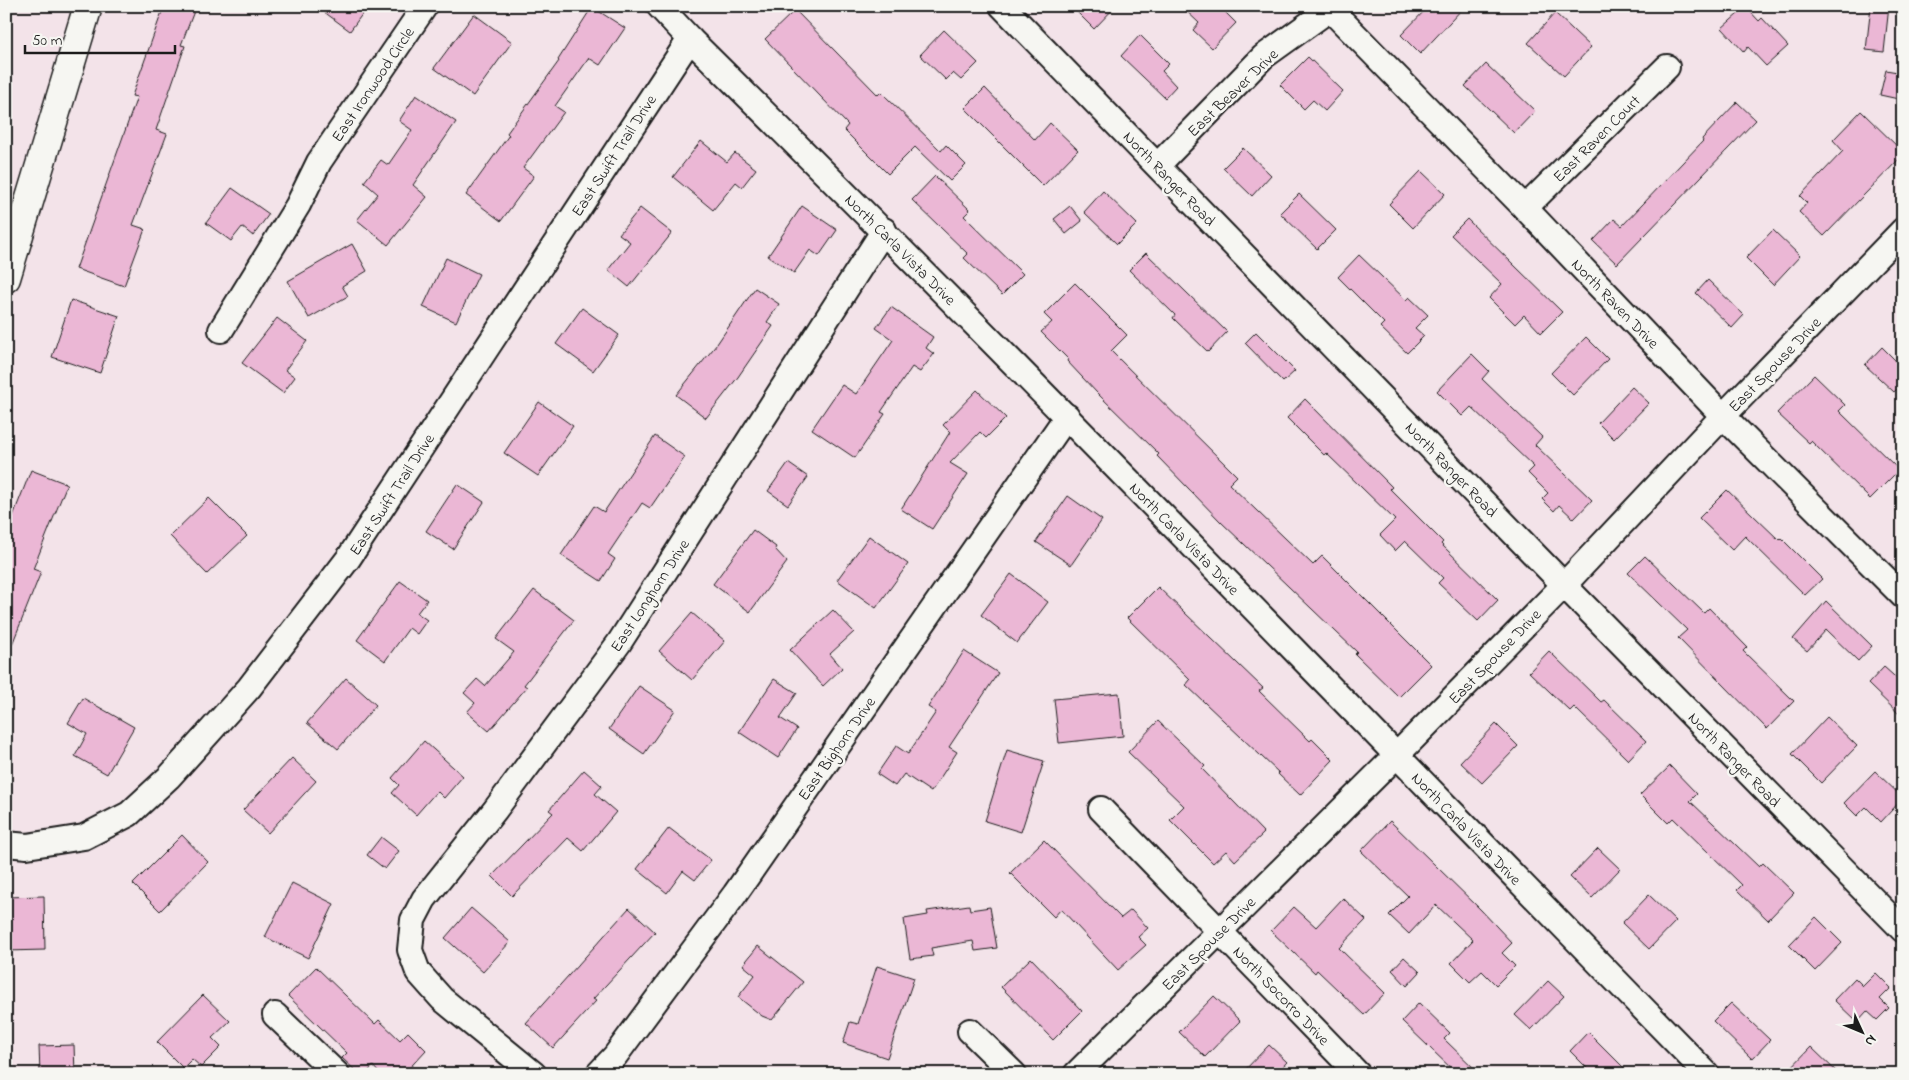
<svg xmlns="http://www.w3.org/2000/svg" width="1909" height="1080" viewBox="0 0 1909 1080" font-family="'Indie Flower',sans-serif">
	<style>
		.building { fill: #ebb7d5; stroke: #1c1c1c }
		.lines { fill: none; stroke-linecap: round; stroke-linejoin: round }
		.minor-casing { stroke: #1c1c1c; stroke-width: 28 }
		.major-casing { stroke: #1c1c1c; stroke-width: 31 }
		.minor { stroke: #f6f6f2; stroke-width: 24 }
		.major { stroke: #f6f6f2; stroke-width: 28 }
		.labels { text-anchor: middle; stroke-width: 5; stroke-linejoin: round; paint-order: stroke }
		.street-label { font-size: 16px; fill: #1c1c1c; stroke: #f6f6f2 }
	</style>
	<rect width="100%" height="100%" fill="#f3e3e9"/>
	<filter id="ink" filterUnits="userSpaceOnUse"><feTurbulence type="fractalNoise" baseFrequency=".02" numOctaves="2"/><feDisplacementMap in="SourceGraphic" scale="10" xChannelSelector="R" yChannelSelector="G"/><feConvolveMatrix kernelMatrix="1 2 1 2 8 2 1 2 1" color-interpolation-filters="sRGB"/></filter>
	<g filter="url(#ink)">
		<g class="building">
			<polygon points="164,6 196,6 181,45 185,46 156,130 167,134 133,225 145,229 124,286 76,269 137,97 132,96"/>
			<polygon points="316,6 368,6 350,31"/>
			<polygon points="1071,6 1116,6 1094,29"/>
			<polygon points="1181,6 1219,6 1236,23 1212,48 1193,30 1199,23"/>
			<polygon points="1429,6 1465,6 1420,54 1401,35"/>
			<polygon points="1871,6 1889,6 1884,52 1866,50"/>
			<polygon points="592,7 625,28 600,65 589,58 555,106 564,112 523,168 534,176 501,221 466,195 509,135 507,133 559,61 558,60"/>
			<polygon points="1746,7 1759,21 1762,18 1788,46 1766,66 1748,47 1744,52 1722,28"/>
			<polygon points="795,10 878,95 881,92 941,151 946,145 966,165 950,181 915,147 888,174 844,130 848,125 765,39"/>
			<polygon points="1555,13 1591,47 1564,76 1528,43"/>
			<polygon points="474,14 512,42 473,96 434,68"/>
			<polygon points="944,30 978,63 961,80 953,73 946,80 920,55"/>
			<polygon points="1140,35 1169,64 1162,71 1176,86 1165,98 1121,56"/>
			<polygon points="1308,57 1343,91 1325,111 1313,100 1304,109 1280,85"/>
			<polygon points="1486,64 1535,111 1514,133 1465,86"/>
			<polygon points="1886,70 1903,73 1903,100 1880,95"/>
			<polygon points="985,88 1035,140 1050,123 1078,150 1043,186 965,108"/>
			<polygon points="416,95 456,122 413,185 427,197 388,245 357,220 378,194 364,182 381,160 388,165 412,130 399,121"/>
			<polygon points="1737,102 1756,120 1617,264 1593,241 1614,219 1622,226 1703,141 1702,139"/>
			<polygon points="1861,111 1903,152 1903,155 1824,236 1799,212 1807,203 1800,196 1843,151 1833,140"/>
			<polygon points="701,141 727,162 735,153 756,169 742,187 736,182 713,210 673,177"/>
			<polygon points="1243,148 1271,175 1252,196 1223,168"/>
			<polygon points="1421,171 1445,194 1413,228 1389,204"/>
			<polygon points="935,176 970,210 964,216 1023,274 1002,295 964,258 968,254 912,200"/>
			<polygon points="232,188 269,214 253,236 242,227 231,241 206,223"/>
			<polygon points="1103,191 1137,224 1117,244 1084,212"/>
			<polygon points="1299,194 1336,230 1317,249 1280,213"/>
			<polygon points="802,206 837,230 819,256 810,250 794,273 768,256"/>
			<polygon points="1070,206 1082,221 1066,234 1054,219"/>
			<polygon points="640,208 672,233 629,287 608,270 630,242 619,234"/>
			<polygon points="1467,219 1562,312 1541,333 1524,315 1515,324 1489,298 1502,284 1451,235"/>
			<polygon points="1773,230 1800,256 1773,285 1746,258"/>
			<polygon points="352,244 367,271 342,286 348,296 309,318 288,281"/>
			<polygon points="1146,253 1227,332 1208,352 1173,318 1175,315 1129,270"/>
			<polygon points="1359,255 1406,300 1409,297 1428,315 1415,328 1424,336 1407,353 1380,327 1384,323 1338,277"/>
			<polygon points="446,258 479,274 456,322 423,307"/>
			<polygon points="1708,280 1744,315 1732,328 1696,293"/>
			<polygon points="1075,283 1127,335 1111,351 1237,476 1229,484 1313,565 1322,556 1431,665 1399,697 1355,654 1357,652 1221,522 1157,456 1159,454 1097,393 1067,361 1068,359 1041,332 1052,322 1044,314"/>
			<polygon points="755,288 779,304 767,322 773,326 738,377 706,418 676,395 717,344"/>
			<polygon points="71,300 119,316 100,373 52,357"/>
			<polygon points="891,307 933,337 926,348 934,354 920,372 912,367 881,412 885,414 855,458 812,429 842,385 856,394 893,340 876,328"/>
			<polygon points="582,308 619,335 593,371 556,344"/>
			<polygon points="277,318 307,341 285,370 295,377 283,393 242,363"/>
			<polygon points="1256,332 1295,371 1283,382 1245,343"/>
			<polygon points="1586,337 1608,359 1573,395 1551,373"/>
			<polygon points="1882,347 1903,368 1903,383 1894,392 1865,365"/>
			<polygon points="1472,354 1489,371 1482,379 1542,437 1535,445 1592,500 1574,519 1559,505 1554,511 1542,499 1548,493 1528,473 1534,467 1471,407 1462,416 1437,391"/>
			<polygon points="1814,375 1845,405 1839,411 1899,470 1870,499 1811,441 1809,443 1777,413"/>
			<polygon points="1632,387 1649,403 1614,439 1598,423"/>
			<polygon points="977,390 1006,418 986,438 980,432 950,463 968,474 932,529 901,509 950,432 943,425"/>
			<polygon points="1305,399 1392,487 1390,489 1443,542 1441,544 1498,600 1478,621 1438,583 1443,578 1405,541 1395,551 1380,535 1395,520 1326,453 1324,455 1287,418"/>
			<polygon points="539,402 573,426 538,476 504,453"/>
			<polygon points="655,436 685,457 650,508 642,503 608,554 615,559 601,581 561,555 594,506 604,512"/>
			<polygon points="788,463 808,477 788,505 768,491"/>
			<polygon points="31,470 67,484 33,569 41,572 7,657 6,534"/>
			<polygon points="457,484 484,502 453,549 426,531"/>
			<polygon points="1727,490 1779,540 1781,538 1822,579 1805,595 1745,536 1732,550 1699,518"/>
			<polygon points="1068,496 1102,520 1071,565 1036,542"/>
			<polygon points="209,498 247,536 207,574 170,536"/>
			<polygon points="753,530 776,547 775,549 787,562 750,612 713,584"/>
			<polygon points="869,536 908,564 876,608 837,580"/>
			<polygon points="1645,556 1704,613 1709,608 1747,647 1743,651 1794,701 1767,729 1678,638 1687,630 1628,573"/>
			<polygon points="1011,574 1048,602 1017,643 981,615"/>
			<polygon points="400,581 427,600 417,613 427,620 417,634 409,628 385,661 357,640"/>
			<polygon points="1158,587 1263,688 1259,691 1310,741 1312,739 1333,760 1300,795 1278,774 1279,773 1186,685 1190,680 1127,618"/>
			<polygon points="534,590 574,620 524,685 527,687 489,731 467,712 475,703 464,693 477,679 485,686 514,652 496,639"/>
			<polygon points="1826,601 1872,646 1858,661 1826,630 1807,651 1793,639"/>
			<polygon points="833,610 854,632 830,654 842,668 823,686 790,650"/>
			<polygon points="692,613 725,641 692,680 659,651"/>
			<polygon points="964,651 998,673 949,747 957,752 931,792 904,774 895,786 877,774 896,746 908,754 936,712 928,707"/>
			<polygon points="1549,651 1601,702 1604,700 1646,741 1628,760 1574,707 1570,711 1529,672"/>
			<polygon points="1884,667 1903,684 1903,718 1868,684"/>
			<polygon points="346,678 376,705 338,749 307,723"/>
			<polygon points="774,679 797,693 780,718 797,729 778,758 739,732"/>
			<polygon points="639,686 675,710 644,754 609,729"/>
			<polygon points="1119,693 1123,736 1059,743 1054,699"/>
			<polygon points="83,698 134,727 107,774 75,756 87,734 68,723"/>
			<polygon points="1827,717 1857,746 1821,783 1792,754"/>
			<polygon points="1158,721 1205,766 1202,769 1264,833 1235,861 1226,851 1213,863 1170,820 1184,806 1128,752"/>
			<polygon points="1496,724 1518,746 1482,783 1460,762"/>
			<polygon points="424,741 463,776 444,798 437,791 416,815 392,793 399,785 392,778"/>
			<polygon points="1007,750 1044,761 1021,832 985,821"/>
			<polygon points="292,758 316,781 268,833 243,810"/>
			<polygon points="1670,766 1697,794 1690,801 1759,867 1763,863 1794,893 1768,920 1737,890 1742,885 1673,818 1668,823 1640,795"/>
			<polygon points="584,770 602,786 595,794 616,812 583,851 568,838 512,896 492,876 553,813 549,810"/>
			<polygon points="1875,771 1903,798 1881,822 1866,807 1857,816 1844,803"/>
			<polygon points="1390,821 1481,910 1512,943 1502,953 1515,966 1496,985 1482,971 1470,982 1451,963 1473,940 1436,905 1409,934 1389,915 1408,896 1361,851"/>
			<polygon points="669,828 711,860 695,880 683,871 667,893 637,869"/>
			<polygon points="182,835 208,862 160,911 133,884"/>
			<polygon points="381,837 399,851 385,869 367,855"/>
			<polygon points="1044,840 1121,918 1131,910 1148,928 1138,937 1146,945 1118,970 1061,909 1054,917 1010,873"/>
			<polygon points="1598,848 1620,869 1592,898 1570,877"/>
			<polygon points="292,883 334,904 308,958 265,937"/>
			<polygon points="1649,895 1676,921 1649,949 1622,923"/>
			<polygon points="44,896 45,950 6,951 6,897"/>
			<polygon points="1343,898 1366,920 1339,948 1385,993 1364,1015 1317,970 1315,973 1271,931 1294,907 1316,927"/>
			<polygon points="969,905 970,910 990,907 997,948 975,951 973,941 931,948 933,956 910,959 904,919 928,915 927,911"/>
			<polygon points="471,908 510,942 483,972 445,938"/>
			<polygon points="629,908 655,932 593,999 596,1001 553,1048 526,1023"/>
			<polygon points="1816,917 1842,943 1815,971 1789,945"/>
			<polygon points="758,946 803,982 772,1020 762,1016 738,997 755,975 743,965"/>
			<polygon points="1404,957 1420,972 1407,986 1392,970"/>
			<polygon points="1031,958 1082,1011 1053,1040 1001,987"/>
			<polygon points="877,966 914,978 887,1058 843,1043 850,1022 858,1024"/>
			<polygon points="316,967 375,1024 379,1020 400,1040 408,1032 426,1050 404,1074 380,1074 373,1066 366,1074 359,1074 342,1058 347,1053 288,996"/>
			<polygon points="1876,973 1891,988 1880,999 1889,1008 1877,1020 1867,1011 1857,1022 1834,1000 1855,978 1863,986"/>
			<polygon points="1548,981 1564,996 1531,1030 1515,1015"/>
			<polygon points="203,995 230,1021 212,1038 221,1047 201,1067 192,1059 183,1068 157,1042"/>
			<polygon points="1214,996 1240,1021 1205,1057 1179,1032"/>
			<polygon points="1419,1003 1450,1033 1444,1039 1480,1074 1457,1074 1402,1021"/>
			<polygon points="1731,1003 1770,1040 1752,1059 1713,1021"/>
			<polygon points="1588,1032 1630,1074 1593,1074 1570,1051"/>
			<polygon points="74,1045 75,1074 40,1074 39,1046"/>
			<polygon points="1269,1045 1287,1062 1276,1074 1241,1074"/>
			<polygon points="1811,1047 1839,1074 1785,1074"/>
		</g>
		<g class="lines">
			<defs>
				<g id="minor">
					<path d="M659,6L690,39C1034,379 1369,728 1707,1074"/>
					<polyline points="1002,6 1564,585 1903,930"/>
					<polyline points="1330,9 1525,208 1723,416 1903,596"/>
					<polyline points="1158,165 1263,57 1334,6"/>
					<polyline points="1525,208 1667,67"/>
					<polyline points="221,330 298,205 319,162 425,6"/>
					<polyline points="1101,809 1358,1074"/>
					<polyline points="6,844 27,846 84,837 129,814 169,777 249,688 348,559 690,39"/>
					<polyline points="275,1015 337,1074"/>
					<polyline points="970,1031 1014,1074"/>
					<polyline points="534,1074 442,999 418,972 410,950 413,920 424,899 495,810 619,643 884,230"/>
					<polyline points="598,1074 615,1056 735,894 1067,416"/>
					<polyline points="1076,1074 1396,756 1564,585 1723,416 1903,230"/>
				</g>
				<polyline id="major" points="6,278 88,6"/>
			</defs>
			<use href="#minor" class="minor-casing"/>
			<use href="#major" class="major-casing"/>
			<use href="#minor" class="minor"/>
			<use href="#major" class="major"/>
		</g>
	</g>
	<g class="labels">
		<g class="street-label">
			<text transform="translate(372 84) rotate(-56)" y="6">East Ironwood Circle</text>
			<text transform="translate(1232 92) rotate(-44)" y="6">East Beaver Drive</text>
			<text transform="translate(1596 138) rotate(-45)" y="6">East Raven Court</text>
			<text transform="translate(613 155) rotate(-57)" y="6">East Swift Trail Drive</text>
			<text transform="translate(1170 178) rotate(46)" y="6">North Ranger Road</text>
			<text transform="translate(901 249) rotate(45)" y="6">North Carla Vista Drive</text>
			<text transform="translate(1616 303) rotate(46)" y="6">North Raven Drive</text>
			<text transform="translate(1774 364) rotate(-46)" y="6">East Spouse Drive</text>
			<text transform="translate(1452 469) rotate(46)" y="6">North Ranger Road</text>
			<text transform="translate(391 494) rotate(-57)" y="6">East Swift Trail Drive</text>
			<text transform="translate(1185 538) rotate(46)" y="6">North Carla Vista Drive</text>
			<text transform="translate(649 595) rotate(-57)" y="6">East Longhorn Drive</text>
			<text transform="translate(1494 656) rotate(-46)" y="6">East Spouse Drive</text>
			<text transform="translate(836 748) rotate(-55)" y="6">East Bighorn Drive</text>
			<text transform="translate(1735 759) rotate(46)" y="6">North Ranger Road</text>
			<text transform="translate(1467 828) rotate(46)" y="6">North Carla Vista Drive</text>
			<text transform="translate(1208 943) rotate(-45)" y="6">East Spouse Drive</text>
			<text transform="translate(1282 995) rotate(46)" y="6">North Socorro Drive</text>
		</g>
	</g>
	<rect width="1909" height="1080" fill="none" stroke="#f6f6f2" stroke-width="25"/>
	<rect x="12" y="12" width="1884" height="1055" fill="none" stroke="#1c1c1c" stroke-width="2" filter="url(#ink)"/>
	<g transform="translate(1862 1032) rotate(134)" stroke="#f6f6f2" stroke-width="4" paint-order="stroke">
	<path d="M0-4L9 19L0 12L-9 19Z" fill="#1c1c1c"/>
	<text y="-8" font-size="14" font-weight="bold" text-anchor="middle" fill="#1c1c1c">N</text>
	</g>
	<path d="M25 45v8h150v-8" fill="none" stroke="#1c1c1c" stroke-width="2.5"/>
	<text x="32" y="45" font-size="15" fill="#1c1c1c" stroke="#f6f6f2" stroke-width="4" paint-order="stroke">50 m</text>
</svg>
